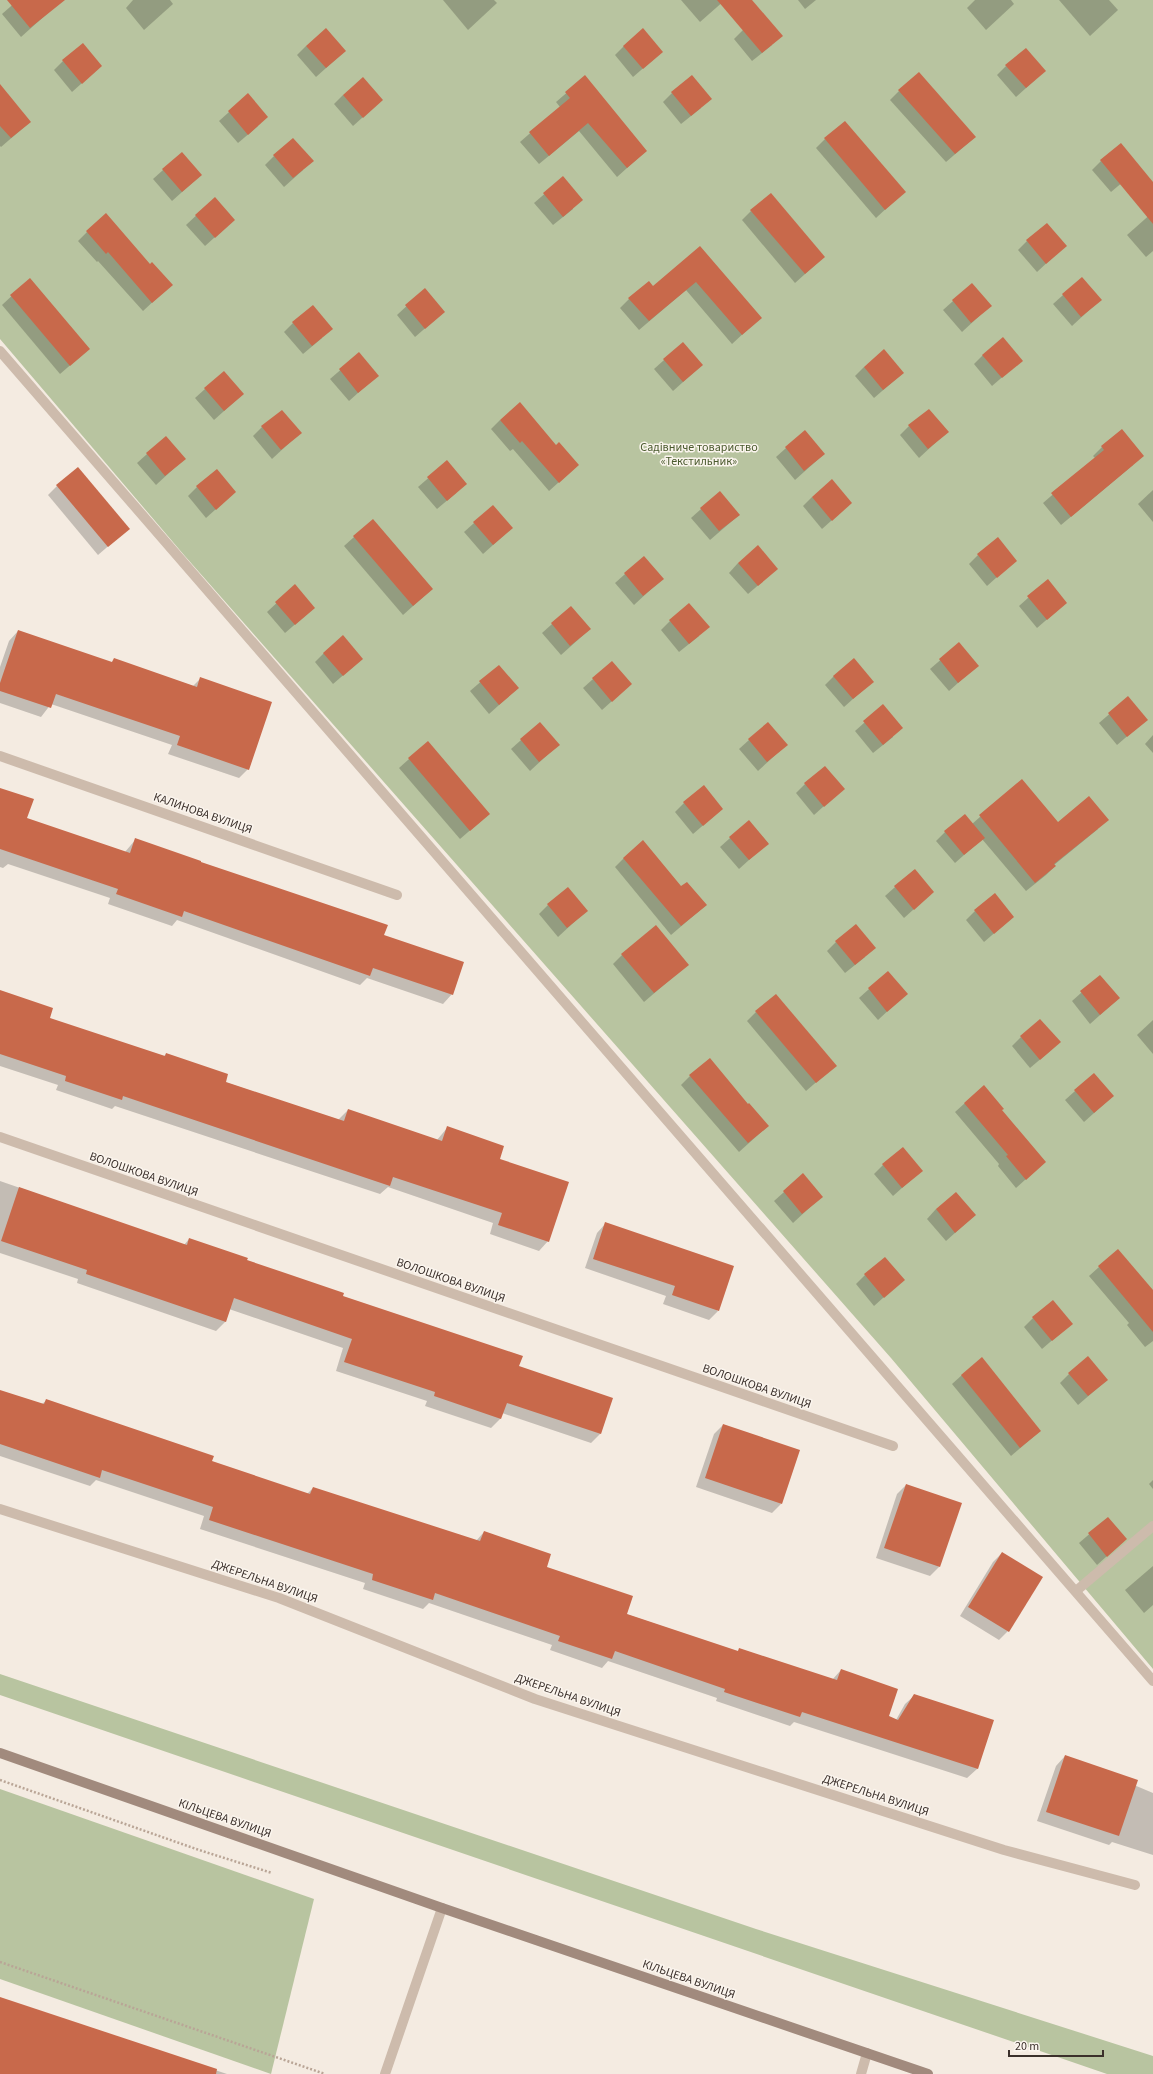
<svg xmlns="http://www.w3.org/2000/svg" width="1153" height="2074" viewBox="0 0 1153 2074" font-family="'Source Sans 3',sans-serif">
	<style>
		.green { fill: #b8c4a0 }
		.shadow { fill: #0003 }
		.building { fill: #c8694b }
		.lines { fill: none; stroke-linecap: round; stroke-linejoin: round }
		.path { stroke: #b9a596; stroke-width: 2.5; stroke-dasharray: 2 2; stroke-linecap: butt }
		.lane { stroke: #cdbbac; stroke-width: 10 }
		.street { stroke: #cdbbac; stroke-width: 10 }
		.secondary { stroke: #a18a7d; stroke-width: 10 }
		.labels { text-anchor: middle; stroke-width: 3; stroke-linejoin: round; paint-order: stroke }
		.park-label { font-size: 12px; fill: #4a5a2e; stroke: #fbf5ee }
		.street-label { font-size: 12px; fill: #3b302b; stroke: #fbf5ee }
	</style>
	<rect width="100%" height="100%" fill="#f4ebe1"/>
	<g class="green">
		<polygon points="0,0 1153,0 1153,1669 891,1358 184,555 0,339"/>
		<polygon points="0,1674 756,1929 1153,2056 1153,2074 1107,2074 0,1695"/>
		<polygon points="0,1789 314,1899 271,2074 0,1979"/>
	</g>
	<g class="shadow">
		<polygon points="18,0 41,0 50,11 21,37 2,14"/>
		<polygon points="133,0 170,0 173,4 144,30 126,8"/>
		<polygon points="443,0 494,0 497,3 468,30"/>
		<polygon points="681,0 725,0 700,22"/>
		<polygon points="798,0 816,0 805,9"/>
		<polygon points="975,0 1011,0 1014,4 986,30 967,8"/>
		<polygon points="1059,0 1109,0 1118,10 1090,36"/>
		<polygon points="743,30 772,45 752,61 734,39"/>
		<polygon points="306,46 345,51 316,77 297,55"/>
		<polygon points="624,46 662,52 633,77 615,55"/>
		<polygon points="63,61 101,66 72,92 54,70"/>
		<polygon points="1006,66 1035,80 1016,97 997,75"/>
		<polygon points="585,77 646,151 617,177 579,131 539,164 520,142 560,107 556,102"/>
		<polygon points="0,87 30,122 1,147 0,146"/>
		<polygon points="899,91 975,137 946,162 890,100"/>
		<polygon points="672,93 701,108 681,124 663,102"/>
		<polygon points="248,95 258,126 238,143 219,121"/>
		<polygon points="343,95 382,100 353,126 334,104"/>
		<polygon points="825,139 904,192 876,218 816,148"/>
		<polygon points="182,153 201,175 172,201 153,179"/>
		<polygon points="274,156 303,170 284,187 265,165"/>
		<polygon points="1101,161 1130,176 1111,192 1092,170"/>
		<polygon points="563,178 573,209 553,225 534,203"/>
		<polygon points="215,198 224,229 205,246 186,225"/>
		<polygon points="751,211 824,257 795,283 742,220"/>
		<polygon points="1153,212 1153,251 1146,257 1127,235"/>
		<polygon points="87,232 150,265 171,285 143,311 98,261 97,262 78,241"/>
		<polygon points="1027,241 1065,246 1037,272 1018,250"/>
		<polygon points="700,247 760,318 732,344 686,290 639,330 620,308 629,299 653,287"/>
		<polygon points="1082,278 1100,300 1072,326 1053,304"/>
		<polygon points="30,279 89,349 60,374 2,305"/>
		<polygon points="972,284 990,306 962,332 943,310"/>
		<polygon points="425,289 444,312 415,337 397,315"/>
		<polygon points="293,323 322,338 303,354 284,332"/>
		<polygon points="683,343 702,365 673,391 654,369"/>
		<polygon points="359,354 377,376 349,401 330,379"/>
		<polygon points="983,355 1021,361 992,386 974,364"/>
		<polygon points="864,367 903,373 874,398 855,376"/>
		<polygon points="205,389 243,394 214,420 195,398"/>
		<polygon points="500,420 556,446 578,465 549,491 513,449 510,451 491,429"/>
		<polygon points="909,426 947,432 919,458 900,435"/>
		<polygon points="262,427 300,433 272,459 253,436"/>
		<polygon points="805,431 824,454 795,480 776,457"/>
		<polygon points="166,437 184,459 156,485 137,463"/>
		<polygon points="1102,447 1133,465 1061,525 1043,503 1095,458 1093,456"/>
		<polygon points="447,462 456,493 437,509 418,487"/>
		<polygon points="57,486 128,529 98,555 48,495"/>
		<polygon points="197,487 235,492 206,518 188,496"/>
		<polygon points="1153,490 1153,522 1138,504"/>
		<polygon points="720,492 739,515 710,540 691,518"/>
		<polygon points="812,497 841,512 822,529 803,506"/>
		<polygon points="493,506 512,528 483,554 464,532"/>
		<polygon points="373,520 432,589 403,615 344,546"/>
		<polygon points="978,555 1016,560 987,586 969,564"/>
		<polygon points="644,557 662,579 634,605 615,583"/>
		<polygon points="738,563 777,569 748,594 729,573"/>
		<polygon points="1047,581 1066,603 1037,628 1019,606"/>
		<polygon points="295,586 314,608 285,633 267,612"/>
		<polygon points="571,607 590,629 561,655 542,633"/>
		<polygon points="670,621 699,636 679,652 661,630"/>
		<polygon points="18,631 111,663 114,660 193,686 201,678 248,769 239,778 168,754 172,745 51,704 41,717 0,703 0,667 9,641"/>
		<polygon points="959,644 977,666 949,691 930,669"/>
		<polygon points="324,653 362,659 333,684 315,662"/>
		<polygon points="612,662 631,684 602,710 583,688"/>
		<polygon points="499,666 518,688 489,714 470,691"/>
		<polygon points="834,676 872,682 844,707 825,685"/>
		<polygon points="1128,698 1146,720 1117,745 1099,723"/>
		<polygon points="883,706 893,737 873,753 855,731"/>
		<polygon points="540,723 558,745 530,771 511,749"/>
		<polygon points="768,723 786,745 758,771 739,749"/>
		<polygon points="1153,735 1153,753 1145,744"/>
		<polygon points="428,742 489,814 460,839 399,768"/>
		<polygon points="1022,780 1058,823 1098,829 1054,865 1055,866 1046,875 1026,891 982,839 955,863 936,841 945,832 972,824"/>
		<polygon points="805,784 843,789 814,815 796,793"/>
		<polygon points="0,789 26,819 125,852 136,839 383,936 452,994 443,1004 367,978 360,985 177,920 172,926 108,904 110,898 8,864 3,868 0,867"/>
		<polygon points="684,803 722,809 693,834 675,812"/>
		<polygon points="749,821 768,843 739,869 720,847"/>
		<polygon points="624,858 681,888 706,905 671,935 615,867"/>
		<polygon points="914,870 933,892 904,918 885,896"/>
		<polygon points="548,905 586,911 558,937 539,914"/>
		<polygon points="975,911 1013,917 984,942 966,920"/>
		<polygon points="836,942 865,957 845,973 827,951"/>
		<polygon points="622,955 687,965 644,1002 613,964"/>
		<polygon points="888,972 906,994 878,1020 859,998"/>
		<polygon points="1100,976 1119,998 1090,1024 1072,1001"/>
		<polygon points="0,992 48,1018 163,1057 166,1054 224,1082 338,1120 348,1110 437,1140 447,1128 548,1241 539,1251 490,1234 493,1223 388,1187 380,1194 115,1106 112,1109 56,1090 58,1085 0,1066"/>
		<polygon points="756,1012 835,1066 806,1091 747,1021"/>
		<polygon points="1153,1020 1153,1054 1137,1035"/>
		<polygon points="1021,1037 1050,1051 1030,1068 1012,1046"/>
		<polygon points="1094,1074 1113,1096 1084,1122 1065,1100"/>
		<polygon points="690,1076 748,1105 768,1126 739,1152 681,1085"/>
		<polygon points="965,1103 1001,1110 1045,1162 1016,1188 998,1166 999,1164 955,1112"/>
		<polygon points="883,1165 921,1171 893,1196 874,1174"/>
		<polygon points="803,1175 821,1197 793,1223 774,1201"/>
		<polygon points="0,1181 184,1245 189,1239 518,1367 612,1399 600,1434 591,1443 502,1413 500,1419 491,1428 425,1406 427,1401 336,1371 343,1348 229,1309 225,1322 216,1331 77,1283 78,1279 0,1253"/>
		<polygon points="936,1209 975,1215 946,1241 927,1219"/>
		<polygon points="606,1223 718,1311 709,1320 663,1304 666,1296 585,1268 597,1233"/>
		<polygon points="1118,1250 1153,1296 1153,1341 1145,1347 1127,1325 1129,1323 1089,1276"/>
		<polygon points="865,1275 903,1280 874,1306 856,1284"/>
		<polygon points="1033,1318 1071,1324 1042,1349 1024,1327"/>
		<polygon points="1069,1374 1107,1380 1078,1405 1060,1383"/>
		<polygon points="962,1375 1040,1431 1011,1456 952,1384"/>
		<polygon points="0,1391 42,1404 47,1400 211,1462 307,1494 313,1488 476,1541 484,1532 626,1614 737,1652 740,1649 832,1680 841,1670 888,1716 896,1720 905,1704 915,1695 993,1721 977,1769 967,1778 794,1722 790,1726 716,1701 717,1698 608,1661 602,1668 550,1650 552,1645 429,1603 423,1609 363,1589 365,1583 200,1529 204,1516 96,1480 90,1486 0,1456"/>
		<polygon points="723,1425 781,1504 772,1513 696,1487 714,1434"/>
		<polygon points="1153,1480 1153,1489 1149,1484"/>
		<polygon points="906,1485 939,1567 930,1576 876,1558 897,1494"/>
		<polygon points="1108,1518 1126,1539 1097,1565 1079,1543"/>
		<polygon points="1002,1553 1008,1631 999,1640 960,1616 993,1562"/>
		<polygon points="1153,1566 1153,1605 1144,1613 1125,1590"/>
		<polygon points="1065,1756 1153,1793 1153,1855 1112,1842 1109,1845 1037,1821 1056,1766"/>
		<polygon points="0,1998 227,2074 0,2074"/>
	</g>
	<g class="building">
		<polygon points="7,0 65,0 30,28"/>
		<polygon points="717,0 752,0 783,36 762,53"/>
		<polygon points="326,28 346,51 326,68 306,46"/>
		<polygon points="643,28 663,52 643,69 623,46"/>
		<polygon points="83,43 102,66 82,84 62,60"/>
		<polygon points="1026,48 1046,71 1026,88 1005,65"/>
		<polygon points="919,72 976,137 955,154 898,90"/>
		<polygon points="585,75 647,151 627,168 588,123 549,156 529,132 570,98 565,92"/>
		<polygon points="692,75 712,99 691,116 671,92"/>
		<polygon points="363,77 383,100 363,118 343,95"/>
		<polygon points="0,84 31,122 11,138 0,126"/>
		<polygon points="248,93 268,117 248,135 228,111"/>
		<polygon points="845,121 906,192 885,210 824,138"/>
		<polygon points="293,138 314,161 293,178 273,155"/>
		<polygon points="1121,143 1153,182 1153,224 1100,160"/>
		<polygon points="182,152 202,175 182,192 162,169"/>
		<polygon points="563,176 583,200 563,217 543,193"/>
		<polygon points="771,193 825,257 805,274 750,210"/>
		<polygon points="215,197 235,220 215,238 195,215"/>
		<polygon points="106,213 150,264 152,262 173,285 152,303 108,252 106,254 86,231"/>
		<polygon points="1047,223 1067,246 1046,264 1026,240"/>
		<polygon points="700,246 762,318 742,335 696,282 649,321 628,298 649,281 653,286"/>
		<polygon points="1082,277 1102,300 1081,317 1062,294"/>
		<polygon points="30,278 90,349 70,366 10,295"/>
		<polygon points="972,283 992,306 971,323 952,300"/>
		<polygon points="425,288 445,312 425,329 405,305"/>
		<polygon points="313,305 333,329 312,346 292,322"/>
		<polygon points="1003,337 1023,361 1002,378 982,355"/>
		<polygon points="683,342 703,365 683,382 663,359"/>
		<polygon points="884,349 904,373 883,390 864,367"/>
		<polygon points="359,352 379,376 358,393 339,369"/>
		<polygon points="224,371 244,394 224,411 204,388"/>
		<polygon points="520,402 556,445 559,442 579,465 559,483 522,441 520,443 500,420"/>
		<polygon points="929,409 949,432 928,449 908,425"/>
		<polygon points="282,410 302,433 281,450 261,426"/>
		<polygon points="1122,429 1144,456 1071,517 1051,493 1104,450 1101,446"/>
		<polygon points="805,430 825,454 804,471 785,447"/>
		<polygon points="166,436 186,459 165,476 146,453"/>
		<polygon points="447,460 467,484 447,501 427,477"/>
		<polygon points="78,467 130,529 108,547 56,485"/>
		<polygon points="217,469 236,492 216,510 196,486"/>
		<polygon points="832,479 852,503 832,521 812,497"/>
		<polygon points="720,491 740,515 719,531 700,508"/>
		<polygon points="493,505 513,528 493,545 473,522"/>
		<polygon points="373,519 433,589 413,606 353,536"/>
		<polygon points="998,537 1017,561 997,578 977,554"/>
		<polygon points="758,545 778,569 758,586 738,563"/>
		<polygon points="644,556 664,579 643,596 624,573"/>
		<polygon points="1048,579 1067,603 1047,620 1027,596"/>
		<polygon points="295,584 315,608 295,625 275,602"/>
		<polygon points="689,603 710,627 689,644 669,620"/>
		<polygon points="571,606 591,629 570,646 551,623"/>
		<polygon points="18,630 112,662 114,658 197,687 200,677 272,702 249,770 177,745 180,736 56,694 51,708 0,691 0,683"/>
		<polygon points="343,635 363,659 343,676 323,653"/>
		<polygon points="959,642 979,666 958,683 939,659"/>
		<polygon points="854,658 874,682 853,699 833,676"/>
		<polygon points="612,661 632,684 612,702 592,678"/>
		<polygon points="499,665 519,688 499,705 479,681"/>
		<polygon points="1128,696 1148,720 1127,737 1108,713"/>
		<polygon points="883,704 903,728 883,745 863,721"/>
		<polygon points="540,722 560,745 539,762 520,739"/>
		<polygon points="768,722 788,745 767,762 748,739"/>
		<polygon points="428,741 490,814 470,831 408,758"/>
		<polygon points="825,766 845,789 824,807 804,783"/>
		<polygon points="1022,779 1058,822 1089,796 1109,820 1054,864 1056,866 1035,883 979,815"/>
		<polygon points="704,785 723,809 703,826 683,802"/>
		<polygon points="0,788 34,799 27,818 130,853 135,838 201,861 201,862 388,925 384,935 464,962 453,995 373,968 370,976 184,911 182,917 116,894 118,889 0,849"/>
		<polygon points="965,814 985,838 964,855 944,831"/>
		<polygon points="749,820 769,844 749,860 729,837"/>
		<polygon points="643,840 681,886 687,882 707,905 681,926 623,858"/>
		<polygon points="915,869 934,892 914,910 894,886"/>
		<polygon points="568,887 588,911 567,928 547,904"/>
		<polygon points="995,893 1014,917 994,934 974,910"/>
		<polygon points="856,924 876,948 855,965 835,941"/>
		<polygon points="656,925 689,965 654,993 621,954"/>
		<polygon points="888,971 908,994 887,1012 868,988"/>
		<polygon points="1100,975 1120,998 1100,1015 1080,991"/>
		<polygon points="0,990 53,1008 50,1018 165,1056 166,1053 228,1074 226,1082 344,1121 348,1109 442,1141 447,1126 504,1146 500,1159 569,1182 549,1242 498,1225 502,1213 393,1177 390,1186 123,1096 122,1100 65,1081 66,1076 0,1054"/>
		<polygon points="776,994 837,1066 816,1083 755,1011"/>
		<polygon points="1040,1019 1061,1042 1040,1060 1020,1036"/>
		<polygon points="710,1058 748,1104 749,1103 769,1126 748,1143 689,1075"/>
		<polygon points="1094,1073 1114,1096 1094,1113 1074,1090"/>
		<polygon points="984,1085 1004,1109 1002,1110 1046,1162 1026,1180 1006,1156 1008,1155 964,1103"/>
		<polygon points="903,1147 923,1171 902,1188 882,1164"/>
		<polygon points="803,1173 823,1197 802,1214 783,1191"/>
		<polygon points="19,1187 187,1245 189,1238 248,1258 247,1260 344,1293 343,1296 523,1356 519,1366 613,1398 601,1434 507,1403 501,1419 434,1396 435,1392 344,1362 352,1339 234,1298 226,1322 86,1274 87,1270 1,1241"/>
		<polygon points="956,1192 976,1215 955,1233 936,1209"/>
		<polygon points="605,1222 734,1266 719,1311 672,1295 675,1286 593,1259"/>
		<polygon points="1118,1249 1153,1290 1153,1332 1098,1266"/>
		<polygon points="885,1257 905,1280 884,1298 864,1274"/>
		<polygon points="1053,1300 1073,1324 1052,1341 1032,1317"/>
		<polygon points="1088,1356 1108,1380 1088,1396 1068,1373"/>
		<polygon points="982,1357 1041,1431 1020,1448 961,1375"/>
		<polygon points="0,1390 44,1404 46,1399 214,1456 212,1461 310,1494 313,1487 480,1541 484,1531 551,1554 547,1567 633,1596 627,1614 738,1651 739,1648 837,1680 841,1669 898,1689 889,1716 898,1720 914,1694 994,1720 978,1769 802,1712 800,1717 724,1692 725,1689 615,1651 612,1659 558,1641 560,1636 435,1593 433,1600 372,1580 373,1574 209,1520 213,1507 102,1470 100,1478 0,1444"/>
		<polygon points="723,1424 800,1450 782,1504 705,1478"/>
		<polygon points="906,1484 962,1503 940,1567 884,1548"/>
		<polygon points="1108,1517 1127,1539 1107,1557 1088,1533"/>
		<polygon points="1002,1552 1043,1577 1009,1632 968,1607"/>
		<polygon points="1065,1755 1138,1780 1119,1836 1046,1812"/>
		<polygon points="0,1997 217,2069 216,2074 0,2074"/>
	</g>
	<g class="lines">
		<g class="path">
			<polyline points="0,1780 199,1850 272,1873"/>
			<polyline points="0,1962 325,2074"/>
		</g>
		<g class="lane">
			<polyline points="0,351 1153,1681"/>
			<polyline points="1076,1591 1153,1526"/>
			<polyline points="861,2074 867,2053"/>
		</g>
		<g class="street">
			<polyline points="0,756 397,895"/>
			<polyline points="0,1137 893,1446"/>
			<polyline points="0,1509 279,1598 535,1699 1004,1850 1135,1885"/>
			<polyline points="385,2074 442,1908"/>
		</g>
		<polyline class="secondary" points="0,1753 442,1908 928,2074"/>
	</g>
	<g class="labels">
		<g class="park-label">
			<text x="699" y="451">Садівниче товариство<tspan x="699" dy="14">«Текстильник»</tspan></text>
		</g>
		<g class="street-label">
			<text transform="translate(203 813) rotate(19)" y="4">КАЛИНОВА ВУЛИЦЯ</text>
			<text transform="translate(144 1174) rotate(19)" y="4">ВОЛОШКОВА ВУЛИЦЯ</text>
			<text transform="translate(451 1280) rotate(19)" y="4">ВОЛОШКОВА ВУЛИЦЯ</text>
			<text transform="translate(757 1386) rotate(19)" y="4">ВОЛОШКОВА ВУЛИЦЯ</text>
			<text transform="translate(265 1581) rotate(19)" y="4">ДЖЕРЕЛЬНА ВУЛИЦЯ</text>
			<text transform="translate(568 1695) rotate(19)" y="4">ДЖЕРЕЛЬНА ВУЛИЦЯ</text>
			<text transform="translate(876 1795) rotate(18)" y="4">ДЖЕРЕЛЬНА ВУЛИЦЯ</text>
			<text transform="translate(225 1818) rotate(19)" y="4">КІЛЬЦЕВА ВУЛИЦЯ</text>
			<text transform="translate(689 1979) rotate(19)" y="4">КІЛЬЦЕВА ВУЛИЦЯ</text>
		</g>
	</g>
	<path d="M1009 2050v6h94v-6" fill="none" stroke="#3b302b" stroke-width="2"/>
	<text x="1015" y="2050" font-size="12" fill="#3b302b" stroke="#fbf5ee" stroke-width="3" paint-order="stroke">20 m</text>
</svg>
